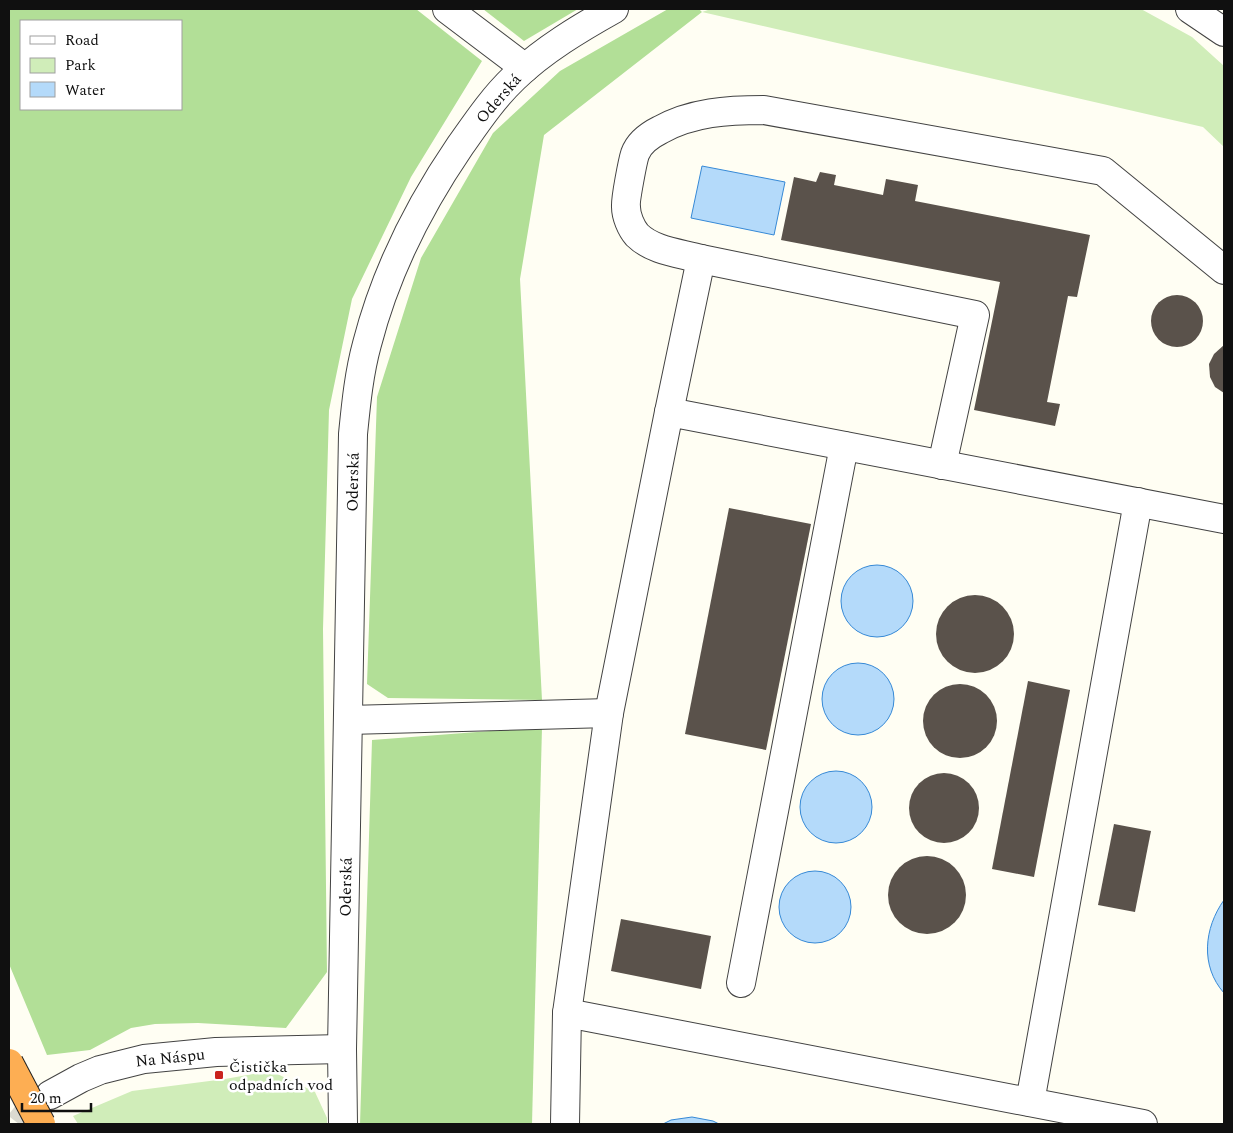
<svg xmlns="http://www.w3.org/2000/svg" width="1233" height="1133" viewBox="0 0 1233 1133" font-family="Spectral,serif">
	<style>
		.green { fill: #d0edb9 }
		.forest { fill: #b2df97; fill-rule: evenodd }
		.water { fill: #b4dafa; stroke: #3689d6 }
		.building { fill: #5a524b }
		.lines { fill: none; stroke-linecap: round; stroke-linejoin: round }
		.minor-tunnel { stroke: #dbdad1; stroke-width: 28; stroke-dasharray: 28 14; stroke-linecap: butt }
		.minor-casing { stroke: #434343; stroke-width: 30 }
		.minor { stroke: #fff; stroke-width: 28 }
		.highway-bridge-casing { stroke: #212121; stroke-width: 30; stroke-linecap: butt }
		.highway-bridge { stroke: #fdae53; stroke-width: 28 }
		.poi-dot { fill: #ca231e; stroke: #fff; stroke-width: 2 }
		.labels { text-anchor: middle; stroke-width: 5; stroke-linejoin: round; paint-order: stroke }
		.street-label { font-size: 16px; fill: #101010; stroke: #fff }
		.poi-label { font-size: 16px; fill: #101010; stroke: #fff; text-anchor: start }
	</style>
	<rect width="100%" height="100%" fill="#fffef3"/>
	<g class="green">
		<polygon points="711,9 1141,9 1192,37 1224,66 1224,147 1203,127 702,12"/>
		<polygon points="271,1071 315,1092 327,1118 327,1124 78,1124 73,1116 132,1091 225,1079"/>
	</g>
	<g class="forest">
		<path d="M9,9H416L482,61L411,177L352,299L329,410L323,629L327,972L286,1028L198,1023L155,1024L131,1028L90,1050L47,1055L9,964ZM21,21H181V109H21Z"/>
		<polygon points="483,9 578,9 524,41"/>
		<polygon points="668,9 699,9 702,12 544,135 520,279 542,700 388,698 367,684 377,397 421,258 493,133 560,71"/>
		<polygon points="542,727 532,1124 360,1124 372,740"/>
	</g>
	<g class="water">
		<polygon points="702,166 785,182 774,235 691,218"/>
		<circle cx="877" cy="601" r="36"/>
		<circle cx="858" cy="699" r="36"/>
		<circle cx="836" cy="807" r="36"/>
		<circle cx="815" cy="907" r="36"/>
		<path d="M1224,900V993C1200,966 1204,928 1224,900Z"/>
		<polygon points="692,1117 713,1121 719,1124 663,1124 671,1120"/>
	</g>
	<g class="building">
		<polygon points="820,172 836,175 834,185 883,195 886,179 918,185 915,201 1090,235 1077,297 1068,296 1047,402 1060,404 1055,426 974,410 1000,282 781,240 794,177 816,182"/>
		<circle cx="1177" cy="321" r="26"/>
		<polygon points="1224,345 1224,393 1215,387 1210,377 1209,364 1214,354"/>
		<polygon points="729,508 811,524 766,750 685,734"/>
		<circle cx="975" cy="634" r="39"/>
		<polygon points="1028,681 1070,690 1034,877 992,869"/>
		<circle cx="960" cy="721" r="37"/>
		<circle cx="944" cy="808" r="35"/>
		<polygon points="1114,824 1151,831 1135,912 1098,905"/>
		<circle cx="927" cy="895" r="39"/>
		<polygon points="621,919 711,936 701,989 611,971"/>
	</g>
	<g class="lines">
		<polyline class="minor-tunnel" points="19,1124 26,1115 50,1095"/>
		<defs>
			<g id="minor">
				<polyline points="447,9 525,68"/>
				<polyline points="1190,9 1224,32"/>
				<polyline points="701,259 975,315 942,465"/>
				<path d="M669,412L701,259C680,253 653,251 637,235C631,228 626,216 626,207C625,200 633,160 635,154C639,143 650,135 660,130C692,112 728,110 764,110L1103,171L1224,270"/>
				<polyline points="348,720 609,713"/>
				<polyline points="741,983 844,446"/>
				<polyline points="567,1013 1143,1124"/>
				<polyline points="50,1095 81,1078 100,1070 144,1059 216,1052 342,1049"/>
				<polyline points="1030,1102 1138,502"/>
				<path d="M343,1124L342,1049L353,434C356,404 359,373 367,344C385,274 419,206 460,146C477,122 493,98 514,78C543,50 580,28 614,9"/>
				<polyline points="565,1124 567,1013 609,713 669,412 1224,519"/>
			</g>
		</defs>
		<use href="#minor" class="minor-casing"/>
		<use href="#minor" class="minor"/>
		<defs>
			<polyline id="highway-bridge" points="9,1063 41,1124"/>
		</defs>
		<use href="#highway-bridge" class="highway-bridge-casing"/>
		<use href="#highway-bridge" class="highway-bridge"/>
	</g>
	<rect class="poi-dot" x="214" y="1070" width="10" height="10" rx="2.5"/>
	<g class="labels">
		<g class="street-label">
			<text transform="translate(498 98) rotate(-49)" y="6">Oderská</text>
			<text transform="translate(352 482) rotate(-89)" y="6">Oderská</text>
			<text transform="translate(345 887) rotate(-89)" y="6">Oderská</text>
			<text transform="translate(170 1057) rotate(-6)" y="6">Na Náspu</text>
		</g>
		<g class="poi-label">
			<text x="229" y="1072">Čistička<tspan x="229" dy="18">odpadních vod</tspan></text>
		</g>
	</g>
	<rect width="1233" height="1133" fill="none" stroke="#101010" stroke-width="20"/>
	<rect x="20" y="20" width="162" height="90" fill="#ffffff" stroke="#9f9f9f"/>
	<rect x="30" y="36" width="25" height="8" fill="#ffffff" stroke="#9f9f9f"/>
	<text x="65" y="45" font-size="15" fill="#101010">Road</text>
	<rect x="30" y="58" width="25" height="15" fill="#d0edb9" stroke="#9f9f9f"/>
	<text x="65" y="70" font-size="15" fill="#101010">Park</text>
	<rect x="30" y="82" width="25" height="15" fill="#b4dafa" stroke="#9f9f9f"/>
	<text x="65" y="95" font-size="15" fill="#101010">Water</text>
	<path d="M22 1103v8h69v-8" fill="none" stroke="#101010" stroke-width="2.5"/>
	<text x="30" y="1103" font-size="15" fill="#101010" stroke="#ffffff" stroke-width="4" paint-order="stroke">20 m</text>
</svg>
